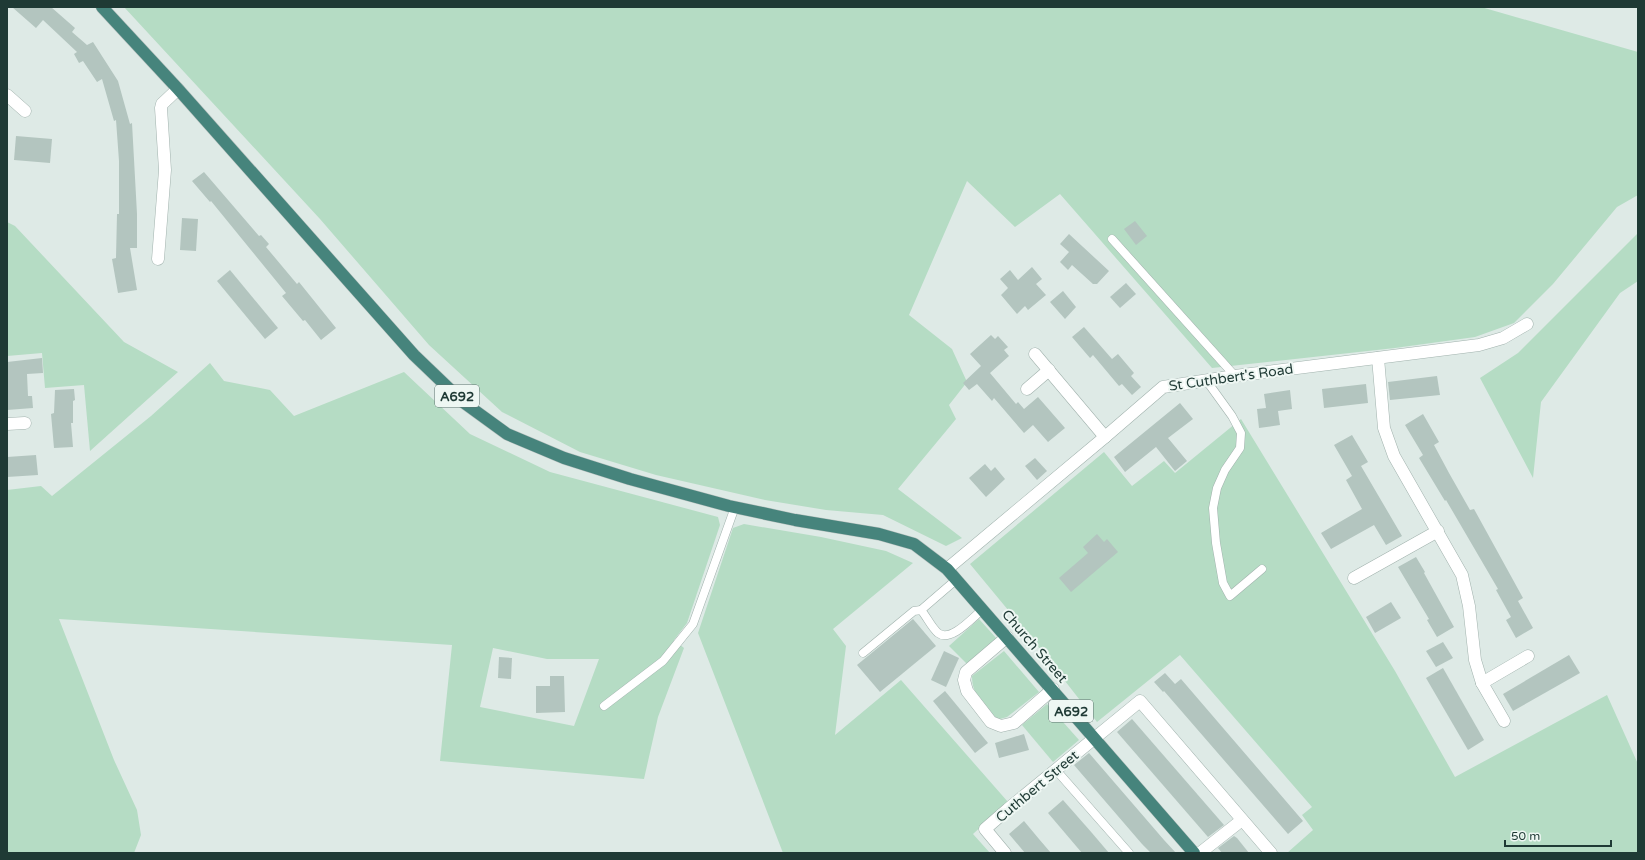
<svg xmlns="http://www.w3.org/2000/svg" width="1645" height="860" viewBox="0 0 1645 860" font-family="'Varela Round',sans-serif">
	<style>
		.green { fill: #b5dcc4; fill-rule: evenodd }
		.building { fill: #b3c5bf }
		.lines { fill: none; stroke-linecap: round; stroke-linejoin: round }
		.service-casing { stroke: #a1b2ad; stroke-width: 9 }
		.minor-casing { stroke: #a1b2ad; stroke-width: 13 }
		.trunk-casing { stroke: #bcc4c2; stroke-width: 13 }
		.service { stroke: #fff; stroke-width: 8 }
		.minor { stroke: #fff; stroke-width: 12 }
		.trunk { stroke: #46847c; stroke-width: 12 }
		.labels { text-anchor: middle; stroke-width: 4; stroke-linejoin: round; paint-order: stroke }
		.shield { fill: #eef7f3; stroke: #5d736e; stroke-width: 1 }
		.shield-label { font-size: 13px; font-weight: bold; fill: #1f3a35 }
		.street-label { font-size: 14px; fill: #1f3a35; stroke: #eef7f3 }
	</style>
	<rect width="100%" height="100%" fill="#deeae6"/>
	<g class="green">
		<polygon points="124,7 1481,7 1638,52 1638,195 1617,207 1553,284 1514,323 1475,337 1395,348 1212,368 1060,194 1015,227 967,181 909,315 952,349 967,382 949,405 956,419 898,489 962,538 946,546 883,515 826,510 765,500 656,475 580,452 502,412 429,345 320,219"/>
		<polygon points="7,222 15,226 124,342 178,372 90,451 84,385 45,388 42,353 7,356"/>
		<polygon points="1638,233 1638,281 1620,293 1541,402 1533,478 1480,378 1518,353"/>
		<path d="M210,363L224,381L270,390L294,416L404,372L470,434L550,472L718,517L720,525L687,623L674,640L684,648L658,717L644,779L440,761L452,645L59,619L114,760L137,810L141,835L134,853H7V490L41,486L52,496L151,416ZM493,648L547,659H599L574,726L480,707Z"/>
		<polygon points="1241,419 1395,671 1455,777 1607,695 1638,764 1638,853 1287,853 1313,830 1302,815 1312,807 1180,655 1097,722 1033,640 970,564 1104,452 1132,486 1164,461 1175,473"/>
		<polygon points="744,524 821,537 886,551 913,563 833,629 846,646 835,735 901,680 1008,802 973,834 990,853 783,853 698,633 733,528"/>
		<polygon points="979,619 997,639 968,665 949,646"/>
		<path d="M1004,651L1039,692L1007,717L1000,719L994,717C983,703 972,695 972,676Z"/>
		<polygon points="1047,704 1079,740 1053,762 1022,725"/>
	</g>
	<g class="building">
		<polygon points="12,7 51,7 75,28 72,32 87,45 93,42 118,81 130,124 132,123 137,214 137,248 130,248 137,290 118,293 112,259 116,258 117,214 119,214 119,161 116,120 114,121 102,79 97,82 83,61 79,63 74,54 77,52 43,20 36,28"/>
		<polygon points="16,136 52,139 50,163 14,160"/>
		<polygon points="204,172 259,236 261,235 269,244 266,247 297,284 299,282 336,328 321,340 305,320 303,321 282,296 286,293 211,201 210,202 192,181"/>
		<polygon points="182,218 198,219 196,251 180,250"/>
		<polygon points="1135,221 1147,236 1136,245 1124,229"/>
		<polygon points="1069,234 1109,271 1097,284 1093,284 1072,265 1068,270 1060,262 1069,252 1060,244"/>
		<polygon points="1032,267 1042,279 1036,284 1046,295 1028,310 1025,306 1017,314 1001,295 1008,288 1000,279 1010,270 1018,280"/>
		<polygon points="230,270 278,328 265,339 217,281"/>
		<polygon points="1126,283 1136,294 1120,308 1110,297"/>
		<polygon points="1063,291 1076,307 1065,319 1050,302"/>
		<polygon points="1084,327 1112,359 1118,354 1134,373 1131,376 1141,387 1132,395 1122,384 1119,386 1093,355 1090,358 1072,337"/>
		<polygon points="991,335 995,339 998,336 1008,347 1004,350 1009,356 990,373 1016,404 1018,402 1024,409 1038,397 1065,428 1048,442 1033,425 1024,433 994,398 992,401 977,384 969,390 963,383 981,366 970,354"/>
		<polygon points="42,358 43,373 27,374 28,396 32,396 33,408 7,410 7,362"/>
		<polygon points="1437,376 1440,395 1390,400 1388,382"/>
		<polygon points="1366,384 1368,403 1324,408 1322,389"/>
		<polygon points="74,389 75,400 73,401 73,423 71,423 73,447 54,448 51,414 54,413 55,390"/>
		<polygon points="1290,390 1292,409 1278,411 1280,425 1259,428 1257,409 1266,408 1264,394"/>
		<polygon points="1180,403 1193,419 1168,438 1187,461 1175,471 1156,447 1125,472 1114,457"/>
		<polygon points="1423,414 1439,442 1434,445 1449,473 1470,510 1474,509 1523,598 1518,601 1533,628 1516,638 1506,620 1511,617 1496,590 1498,589 1446,500 1445,501 1419,458 1423,455 1405,425"/>
		<polygon points="1352,435 1368,462 1361,466 1402,536 1386,545 1374,525 1331,549 1321,533 1362,509 1346,480 1352,476 1334,445"/>
		<polygon points="36,455 38,475 7,477 7,457"/>
		<polygon points="1035,458 1047,471 1037,480 1025,466"/>
		<polygon points="985,464 991,471 995,467 1005,479 986,497 969,478"/>
		<polygon points="1097,534 1104,542 1107,539 1118,552 1071,592 1059,578 1088,553 1083,547"/>
		<polygon points="1416,557 1425,572 1424,573 1454,627 1437,637 1427,620 1429,619 1398,567"/>
		<polygon points="1391,602 1401,618 1375,633 1366,617"/>
		<polygon points="913,619 936,646 880,692 857,665"/>
		<polygon points="1443,642 1453,658 1436,667 1426,651"/>
		<polygon points="944,651 959,658 946,687 931,680"/>
		<polygon points="1569,655 1580,673 1513,711 1503,694"/>
		<polygon points="499,657 512,658 511,679 498,678"/>
		<polygon points="1443,668 1484,740 1468,750 1426,678"/>
		<polygon points="1165,673 1175,684 1181,679 1303,821 1288,834 1164,691 1163,692 1154,682"/>
		<polygon points="550,676 564,676 565,712 536,713 536,686 550,686"/>
		<polygon points="945,691 988,743 975,753 933,701"/>
		<polygon points="1132,719 1224,825 1208,837 1117,732"/>
		<polygon points="1024,734 1029,750 999,758 995,743"/>
		<polygon points="1089,753 1164,840 1176,853 1151,853 1142,844 1074,765"/>
		<polygon points="1063,800 1092,833 1109,853 1082,853 1048,813"/>
		<polygon points="1024,821 1039,839 1051,853 1025,853 1009,834"/>
		<polygon points="1234,836 1237,838 1249,853 1222,853 1218,848"/>
	</g>
	<g class="lines">
		<defs>
			<g id="service">
				<polyline points="1112,239 1235,376"/>
				<polyline points="1206,380 1232,416 1241,433 1240,448 1225,470 1217,488 1213,508 1216,543 1223,583 1230,596 1262,569"/>
				<path d="M957,579L921,610C927,617 931,627 938,633C951,643 973,617 983,609"/>
				<polyline points="863,653 914,611 921,610"/>
				<polyline points="604,706 663,661 693,624 735,507"/>
				<polyline points="1056,770 1129,853"/>
			</g>
			<g id="minor">
				<polyline points="7,95 25,111"/>
				<polyline points="158,259 165,170 161,108 162,104 178,89"/>
				<polyline points="1035,354 1105,437"/>
				<polyline points="1378,358 1384,428 1394,456 1462,575 1469,606 1475,660 1482,683 1504,721"/>
				<polyline points="1027,389 1049,370"/>
				<polyline points="7,424 25,423"/>
				<polyline points="947,569 1105,437 1163,387 1235,376 1479,345 1503,338 1527,324"/>
				<polyline points="1354,578 1438,531"/>
				<polyline points="1007,637 966,672 964,680 967,691 991,722 1001,726 1014,723 1053,689"/>
				<polyline points="1482,683 1528,656"/>
				<polyline points="1005,853 985,829 1008,809 1140,701 1271,853"/>
				<polyline points="1200,853 1242,820"/>
			</g>
			<polyline id="trunk" points="102,7 178,89 414,355 463,402 507,434 564,458 630,479 729,506 795,520 879,534 914,544 947,569 1194,853"/>
		</defs>
		<use href="#service" class="service-casing"/>
		<use href="#minor" class="minor-casing"/>
		<use href="#trunk" class="trunk-casing"/>
		<use href="#service" class="service"/>
		<use href="#minor" class="minor"/>
		<use href="#trunk" class="trunk"/>
	</g>
	<g class="labels">
		<g class="shield">
			<rect x="435" y="385" width="44" height="22" rx="3"/>
			<rect x="1049" y="700" width="44" height="22" rx="3"/>
		</g>
		<g class="shield-label">
			<text x="457" y="401">A692</text>
			<text x="1071" y="716">A692</text>
		</g>
		<g class="street-label">
			<text transform="translate(1231 377) rotate(-8)" y="5">St Cuthbert's Road</text>
			<text transform="translate(1035 646) rotate(49)" y="5">Church Street</text>
			<text transform="translate(1037 786) rotate(-40)" y="5">Cuthbert Street</text>
		</g>
	</g>
	<rect width="1645" height="860" fill="none" stroke="#1f3a35" stroke-width="16"/>
	<path d="M1505 840v6h106v-6" fill="none" stroke="#1f3a35" stroke-width="2"/>
	<text x="1511" y="840" font-size="12" fill="#1f3a35" stroke="#eef7f3" stroke-width="3" paint-order="stroke">50 m</text>
</svg>
